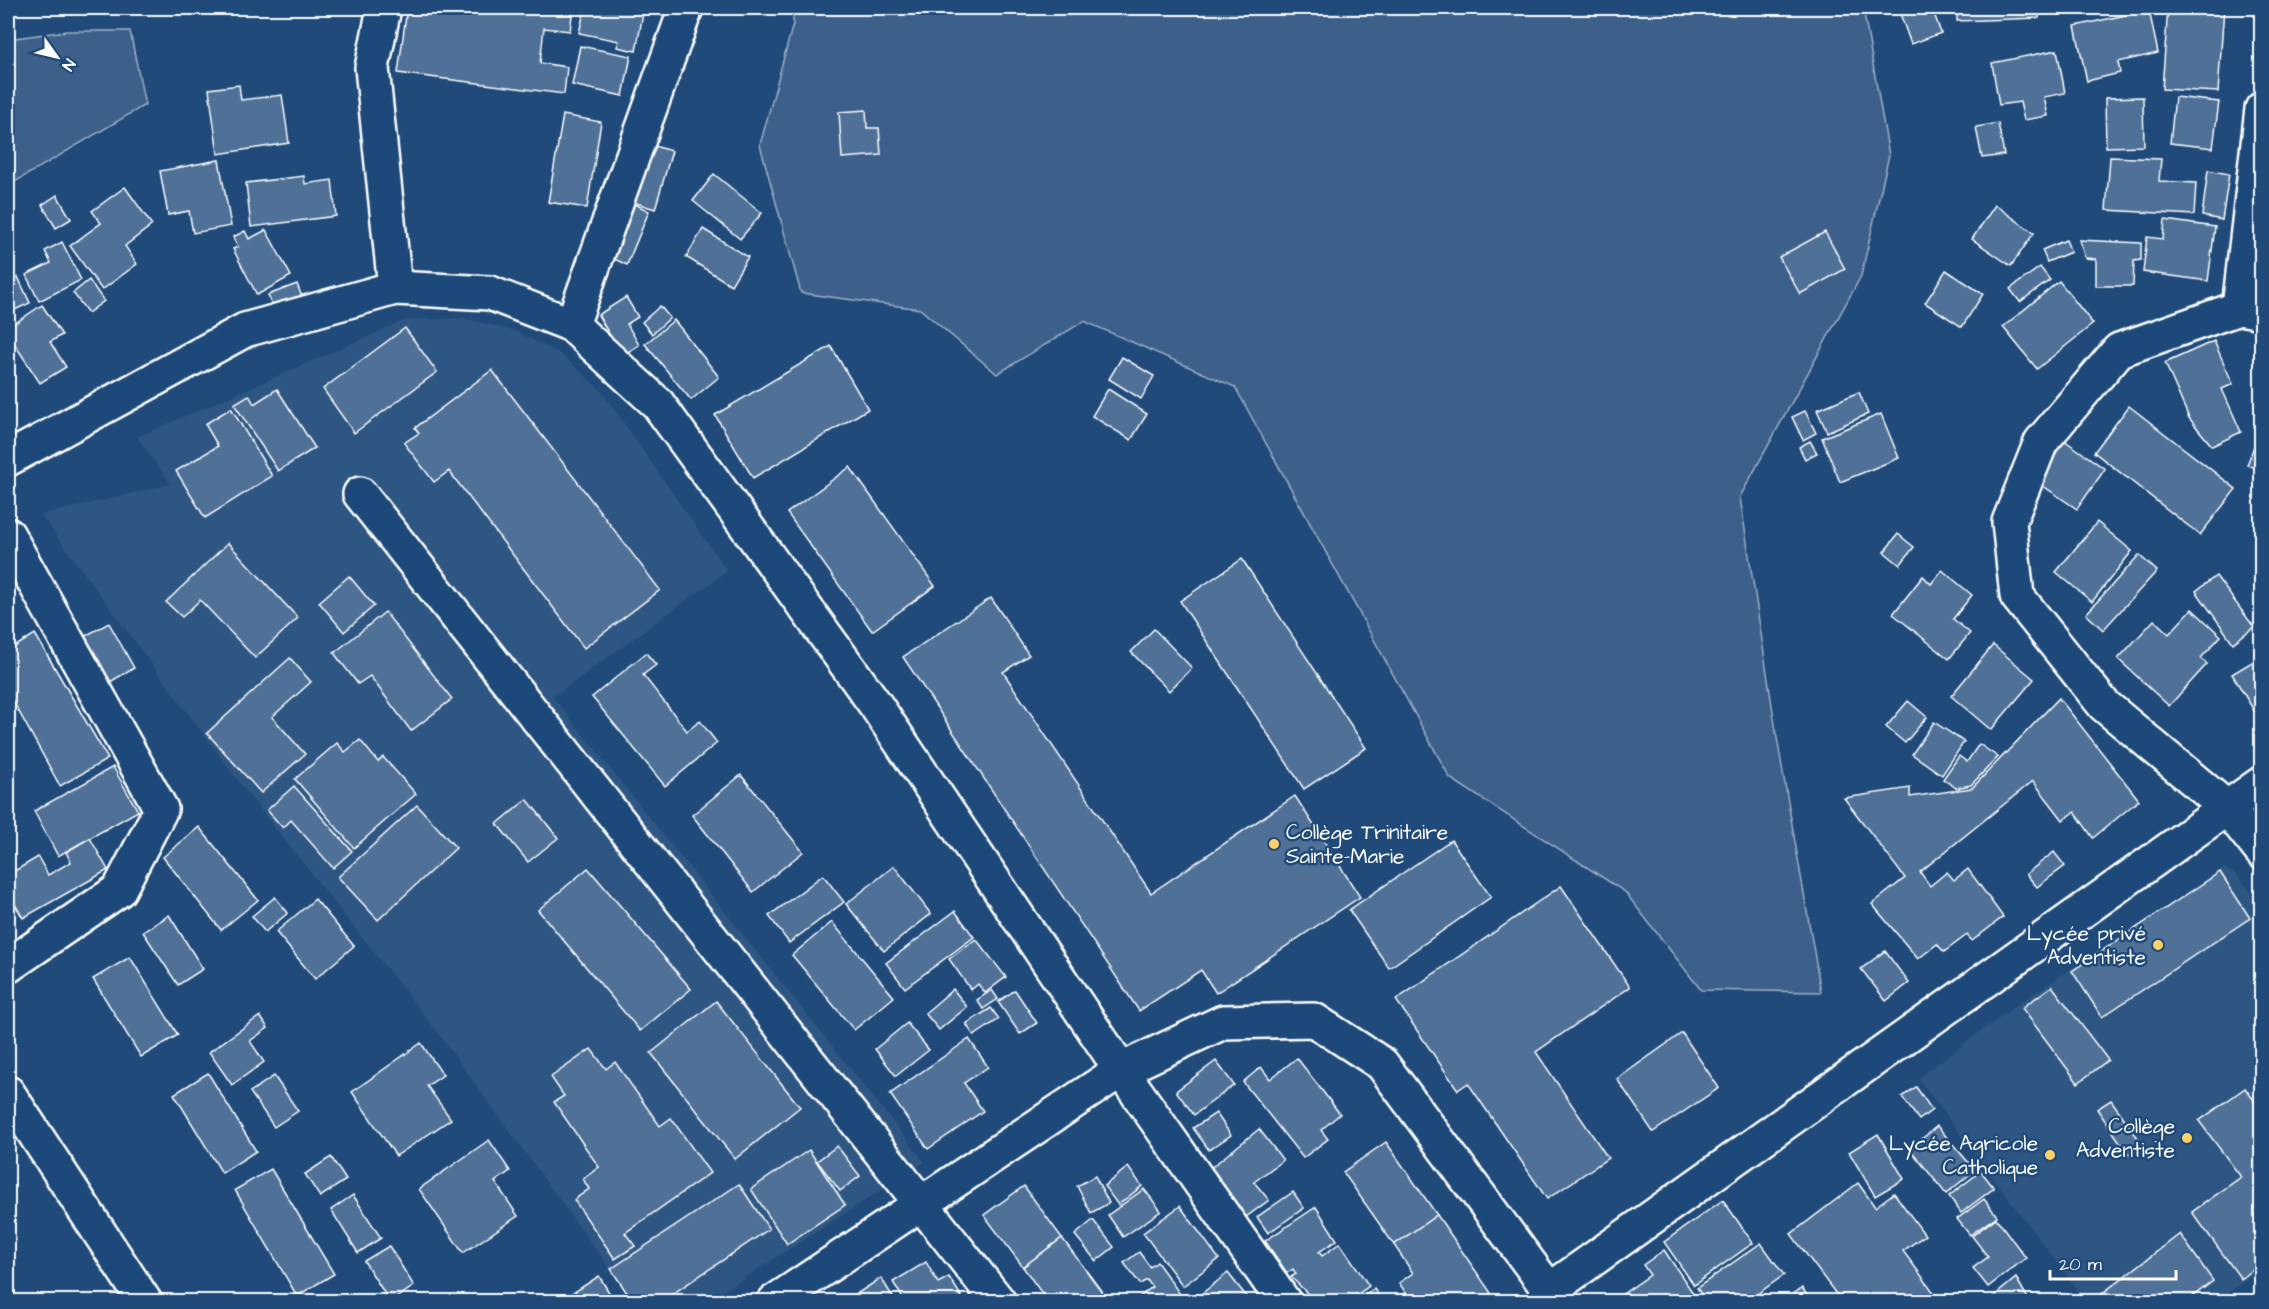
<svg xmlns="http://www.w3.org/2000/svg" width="2269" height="1309" viewBox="0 0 2269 1309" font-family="'Architects Daughter',sans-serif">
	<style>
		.built { fill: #2e5683 }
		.green { fill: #3c618b; stroke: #9eb0c5; stroke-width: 1.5 }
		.building { fill: #507197; stroke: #fff; stroke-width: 1.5 }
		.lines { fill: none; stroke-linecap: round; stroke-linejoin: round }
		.minor-casing { stroke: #fff; stroke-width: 38 }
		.minor { stroke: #1f4a7a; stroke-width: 33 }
		.poi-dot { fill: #ffd166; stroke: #1f4a7a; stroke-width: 2 }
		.labels { text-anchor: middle; stroke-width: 5; stroke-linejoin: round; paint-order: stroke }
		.poi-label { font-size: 21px; fill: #fff; stroke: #1f4a7a; text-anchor: end }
	</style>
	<rect width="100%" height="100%" fill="#1f4a7a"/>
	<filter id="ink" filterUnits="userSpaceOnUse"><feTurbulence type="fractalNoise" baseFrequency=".0167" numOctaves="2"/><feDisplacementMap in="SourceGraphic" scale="12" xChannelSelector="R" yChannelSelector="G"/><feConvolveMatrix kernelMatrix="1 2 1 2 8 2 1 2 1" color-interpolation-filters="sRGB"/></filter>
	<g filter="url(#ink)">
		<g class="built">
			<polygon points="463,318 515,331 559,353 600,389 727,571 553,697 925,1162 708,1301 633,1301 439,1034 244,789 41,515 171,484 137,437 406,320"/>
			<polygon points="2224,868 2237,875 2261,905 2261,1270 2216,1301 2086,1301 1918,1078 2015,1006"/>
		</g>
		<g class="green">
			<polygon points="793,8 1863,8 1889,155 1861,276 1740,497 1777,738 1821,992 1701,990 1625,892 1450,778 1235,387 1084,321 997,374 920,309 801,293 760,145 793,24"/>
			<polygon points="67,31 130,31 145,105 8,186 8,39"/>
		</g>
		<g class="building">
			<polygon points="407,8 573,8 570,31 544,28 540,63 567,67 564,94 398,73"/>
			<polygon points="585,8 644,8 636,51 617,47 619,41 579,33"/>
			<polygon points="1898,8 1932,8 1941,33 1911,44"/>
			<polygon points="1957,8 2039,8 2039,18 1957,21"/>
			<polygon points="2168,8 2224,8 2218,92 2162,89"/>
			<polygon points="2149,10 2158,53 2118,62 2120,73 2087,81 2075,26"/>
			<polygon points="580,46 631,56 623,96 572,85"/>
			<polygon points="2057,50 2065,93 2044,97 2048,116 2024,120 2020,102 1999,105 1992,63"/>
			<polygon points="239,85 241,100 282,95 289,143 218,154 209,89"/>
			<polygon points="2143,97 2144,146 2106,147 2105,98"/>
			<polygon points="2175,97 2219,102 2213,148 2170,143"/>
			<polygon points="866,110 867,128 879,128 881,155 842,158 839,112"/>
			<polygon points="563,115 601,122 587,208 548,202"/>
			<polygon points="1998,123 2004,155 1982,158 1976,127"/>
			<polygon points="647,144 672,151 655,209 630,201"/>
			<polygon points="2110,157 2161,159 2159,181 2196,183 2194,215 2106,210"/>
			<polygon points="219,160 231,226 193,233 189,211 168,215 160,171"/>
			<polygon points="2208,170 2229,174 2222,220 2202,216"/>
			<polygon points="714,174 762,213 740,239 693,201"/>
			<polygon points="304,176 305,184 332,180 336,216 251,227 246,183"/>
			<polygon points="125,187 152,225 125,246 137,264 102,290 70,246 101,223 92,211"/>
			<polygon points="57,195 71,219 56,228 42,205"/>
			<polygon points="633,203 649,211 627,265 610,257"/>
			<polygon points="1995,205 2034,233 2011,266 1972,239"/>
			<polygon points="2165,220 2215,227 2208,281 2143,272 2147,237 2163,239"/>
			<polygon points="703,229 748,257 731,285 686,257"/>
			<polygon points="266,230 291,276 257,295 233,249 238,247 233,237 245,231 249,239"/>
			<polygon points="1825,232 1845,269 1800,294 1779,257"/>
			<polygon points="2066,240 2071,252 2047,262 2042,250"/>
			<polygon points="2079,240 2141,243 2141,260 2134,261 2133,286 2096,286 2096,259 2085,258"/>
			<polygon points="62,242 81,280 39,301 26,275 51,263 45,251"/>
			<polygon points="2040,267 2050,280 2020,302 2010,289"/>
			<polygon points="1946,270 1983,294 1962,327 1925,303"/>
			<polygon points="18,277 30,303 8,313 8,282"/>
			<polygon points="89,280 104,301 88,313 73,293"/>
			<polygon points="2059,281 2093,324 2037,369 2003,327"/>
			<polygon points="297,284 304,302 275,313 268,295"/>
			<polygon points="626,297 638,317 627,324 639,345 622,356 598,315"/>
			<polygon points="42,305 62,335 50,342 66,367 40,383 8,334 8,328"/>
			<polygon points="660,306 670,318 652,334 642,322"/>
			<polygon points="674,320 719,377 691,400 645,344"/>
			<polygon points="405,328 437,372 354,433 323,389"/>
			<polygon points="2214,341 2233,384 2222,389 2241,432 2212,446 2189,418 2165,363"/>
			<polygon points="831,346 868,409 753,478 715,415"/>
			<polygon points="1122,357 1154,376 1141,399 1109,379"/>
			<polygon points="492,370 660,590 584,648 449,471 434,482 404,443 419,433 415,428"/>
			<polygon points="277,389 315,448 278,471 234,404 249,395 254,404"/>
			<polygon points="1108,389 1147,414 1131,440 1092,416"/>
			<polygon points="1859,392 1868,414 1827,432 1817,410"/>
			<polygon points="2129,406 2236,489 2200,535 2094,452"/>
			<polygon points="231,408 272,476 205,518 176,471 218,446 205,424"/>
			<polygon points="1805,411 1816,433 1803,440 1792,417"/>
			<polygon points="1881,414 1899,458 1840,482 1822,438"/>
			<polygon points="2260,430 2262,430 2262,470 2247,465"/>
			<polygon points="2064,440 2105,469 2077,509 2036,481"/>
			<polygon points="1810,441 1817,453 1805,459 1799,447"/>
			<polygon points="850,467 935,586 872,631 787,513"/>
			<polygon points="2097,522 2132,551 2092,602 2056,572"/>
			<polygon points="1898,534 1914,547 1900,565 1884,552"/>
			<polygon points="228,543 298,618 255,658 200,600 182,617 166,602"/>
			<polygon points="2139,555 2157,571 2103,630 2086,614"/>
			<polygon points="1242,559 1366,748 1304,789 1180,601"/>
			<polygon points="1942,570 1972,595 1953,619 1970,633 1949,659 1893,614 1923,576 1931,584"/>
			<polygon points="349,576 374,606 344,632 319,602"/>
			<polygon points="2216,576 2254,627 2233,643 2196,591"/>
			<polygon points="991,598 1029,655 1003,672 1151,893 1295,796 1360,897 1216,993 1201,970 1139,1011 903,657"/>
			<polygon points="2192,609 2221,636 2201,658 2207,664 2169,706 2118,659 2154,620 2169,634"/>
			<polygon points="385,612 452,699 411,731 370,676 358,684 334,653"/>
			<polygon points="109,623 134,668 110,682 85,636"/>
			<polygon points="1154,629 1192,668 1169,691 1131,652"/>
			<polygon points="35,634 108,759 60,786 8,692 8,651"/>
			<polygon points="1993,645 2034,679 1991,730 1951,696"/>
			<polygon points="646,653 656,665 643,675 687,731 700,721 717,743 665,786 592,697"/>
			<polygon points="2262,656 2262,711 2256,714 2232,674"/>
			<polygon points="290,658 311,682 272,717 305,754 261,793 207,733"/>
			<polygon points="2059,698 2139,800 2093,838 2075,812 2063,820 2033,781 1920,872 1930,886 1947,872 1954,880 1968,869 2003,917 1972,941 1967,935 1944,952 1937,944 1918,959 1872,904 1905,878 1844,798 1910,788 1910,797 1972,788"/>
			<polygon points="1908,701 1927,717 1905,743 1886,727"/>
			<polygon points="1934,722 1964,742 1942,775 1912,754"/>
			<polygon points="360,740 378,762 383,757 416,794 354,848 295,779 337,743 345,752"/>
			<polygon points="1979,744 1998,757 1971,785 1956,788 1943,779 1959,756 1967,762"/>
			<polygon points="113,767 138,811 58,856 34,811"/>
			<polygon points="741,775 803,852 753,892 692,815"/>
			<polygon points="294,786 352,851 333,868 291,820 283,828 267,810"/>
			<polygon points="527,799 558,838 528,862 497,824"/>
			<polygon points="417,805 456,848 378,920 338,877"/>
			<polygon points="199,827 258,900 221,930 163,857"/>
			<polygon points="90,838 108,870 23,918 10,896 8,898 8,875 38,857 48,875 71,862 66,852"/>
			<polygon points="1451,840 1491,897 1389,968 1349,910"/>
			<polygon points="2054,852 2065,866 2037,887 2026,874"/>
			<polygon points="894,866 931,914 884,951 846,904"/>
			<polygon points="588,868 691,989 640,1031 538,910"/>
			<polygon points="2220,872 2250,918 2102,1017 2072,971"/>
			<polygon points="823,875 844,902 789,943 769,916"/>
			<polygon points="1561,886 1630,987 1536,1052 1608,1158 1547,1199 1468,1083 1458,1090 1396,1000"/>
			<polygon points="275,897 288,913 265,932 252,916"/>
			<polygon points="315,899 354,946 315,979 276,932"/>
			<polygon points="955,911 974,937 905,988 886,963"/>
			<polygon points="169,915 203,969 178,985 143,932"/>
			<polygon points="832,922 894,997 854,1030 792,955"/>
			<polygon points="976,939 1006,977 985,993 978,984 971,990 949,959"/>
			<polygon points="1885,951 1909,983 1886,1001 1861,969"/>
			<polygon points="130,957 178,1035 141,1057 93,979"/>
			<polygon points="2052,986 2108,1060 2078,1083 2022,1008"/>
			<polygon points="953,989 967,1007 939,1030 925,1013"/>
			<polygon points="992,990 998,999 983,1009 977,1000"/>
			<polygon points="1015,990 1037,1023 1020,1034 998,1002"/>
			<polygon points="716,1001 800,1107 735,1159 651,1053"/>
			<polygon points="991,1008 999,1019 974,1036 966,1024"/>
			<polygon points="260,1016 268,1028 250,1041 264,1062 232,1085 209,1052"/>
			<polygon points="907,1023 929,1050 896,1076 875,1049"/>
			<polygon points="1682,1033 1719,1088 1653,1132 1617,1079"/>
			<polygon points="969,1039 988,1067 964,1083 983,1111 928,1149 890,1094"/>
			<polygon points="421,1043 443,1075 427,1086 451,1119 396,1156 352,1092"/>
			<polygon points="591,1049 606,1069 615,1062 660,1126 671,1118 710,1173 625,1233 635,1246 615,1259 574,1200 589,1189 583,1179 599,1167 554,1102 564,1096 551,1077"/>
			<polygon points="1297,1058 1340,1114 1321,1130 1328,1139 1303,1158 1243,1082 1261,1067 1270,1079"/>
			<polygon points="1216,1061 1234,1085 1194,1115 1176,1091"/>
			<polygon points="208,1073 256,1151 222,1173 174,1094"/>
			<polygon points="274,1076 298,1111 274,1127 250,1092"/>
			<polygon points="1916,1087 1932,1110 1919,1120 1902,1097"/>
			<polygon points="2245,1088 2262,1111 2262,1263 2241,1279 2192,1212 2241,1177 2199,1121"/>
			<polygon points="2111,1100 2143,1145 2129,1155 2097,1109"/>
			<polygon points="1216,1113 1231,1135 1209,1150 1193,1128"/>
			<polygon points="1937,1126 1975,1170 1946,1194 1910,1149"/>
			<polygon points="1259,1129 1283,1160 1254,1182 1269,1200 1246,1217 1208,1170"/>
			<polygon points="1878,1134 1904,1179 1875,1196 1849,1152"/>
			<polygon points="489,1140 510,1171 495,1182 518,1216 463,1253 419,1189"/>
			<polygon points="1386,1142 1437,1215 1394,1245 1343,1172"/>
			<polygon points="837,1146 860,1176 840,1191 817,1161"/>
			<polygon points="809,1150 845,1205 787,1244 751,1189"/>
			<polygon points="331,1157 346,1180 320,1197 305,1174"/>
			<polygon points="1128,1167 1142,1186 1118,1205 1104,1186"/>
			<polygon points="271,1169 334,1274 297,1296 235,1190"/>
			<polygon points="1981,1171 1994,1188 1961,1213 1949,1196"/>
			<polygon points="1095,1176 1109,1203 1091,1213 1077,1186"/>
			<polygon points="1858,1183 1875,1207 1894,1193 1925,1235 1903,1251 1938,1298 1933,1302 1873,1302 1869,1296 1861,1302 1842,1302 1791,1234"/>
			<polygon points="739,1184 769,1229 671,1295 676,1302 633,1302 611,1269"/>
			<polygon points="1024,1186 1062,1238 1023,1267 984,1215"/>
			<polygon points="1144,1189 1161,1211 1123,1237 1108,1215"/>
			<polygon points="1293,1192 1304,1208 1268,1233 1257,1217"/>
			<polygon points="353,1195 381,1238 358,1253 331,1210"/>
			<polygon points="1984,1199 1997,1216 1970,1235 1957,1219"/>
			<polygon points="1723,1200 1753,1243 1694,1285 1664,1242"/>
			<polygon points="1180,1206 1219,1259 1183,1286 1143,1233"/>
			<polygon points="1316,1207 1337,1240 1319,1252 1322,1256 1340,1243 1369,1286 1347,1302 1316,1302 1291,1277 1296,1274 1293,1269 1287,1273 1265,1241"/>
			<polygon points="1437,1215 1491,1293 1479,1302 1412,1302 1399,1283 1413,1273 1394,1245"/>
			<polygon points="1996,1218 2026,1258 1988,1287 1973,1268 1988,1257 1972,1236"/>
			<polygon points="1093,1220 1114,1247 1096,1261 1075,1235"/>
			<polygon points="2180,1234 2213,1281 2185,1302 2091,1302"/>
			<polygon points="1062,1238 1102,1292 1090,1302 1048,1302 1023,1267"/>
			<polygon points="1761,1243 1784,1275 1746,1302 1707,1302 1697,1288"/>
			<polygon points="389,1246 414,1286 390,1302 364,1261"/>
			<polygon points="1664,1250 1699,1302 1624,1302 1620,1296 1650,1275 1643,1265"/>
			<polygon points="1139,1252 1150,1267 1157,1262 1180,1294 1170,1302 1133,1302 1152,1287 1147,1280 1140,1284 1124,1263"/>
			<polygon points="926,1262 938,1283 949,1277 965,1302 905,1302 893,1282"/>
			<polygon points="1228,1273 1246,1296 1239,1302 1191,1302"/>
			<polygon points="599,1276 615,1302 559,1302"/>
			<polygon points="881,1278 896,1302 844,1302"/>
			<polygon points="2016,1278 2030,1302 1987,1302"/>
			<polygon points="1802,1288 1812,1302 1788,1302 1786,1299"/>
			<polygon points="1374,1289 1383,1302 1356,1302"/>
		</g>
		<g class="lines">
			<defs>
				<g id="minor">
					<polyline points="384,8 372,68 395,288"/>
					<polyline points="2239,308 2262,109"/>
					<polyline points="2262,312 2239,308 2119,350 2041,442 2009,522 2017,596 2104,705 2227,808 2262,852"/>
					<polyline points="572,325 686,8"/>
					<polyline points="8,459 245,330 395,288 490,293 572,325 658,404 875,704 1121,1070 1284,1302"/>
					<polyline points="360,494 999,1302"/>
					<polyline points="8,535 161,809 119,890 8,966"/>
					<polyline points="8,1093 145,1302"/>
					<polyline points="1550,1290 2262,783"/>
					<polyline points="774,1302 1121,1070 1223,1022 1314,1020 1382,1064 1558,1302"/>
				</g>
			</defs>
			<use href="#minor" class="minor-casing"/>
			<use href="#minor" class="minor"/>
		</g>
	</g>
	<g class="poi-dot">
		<circle cx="1274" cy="844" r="6"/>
		<circle cx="2158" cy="945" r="6"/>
		<circle cx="2187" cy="1138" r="6"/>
		<circle cx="2050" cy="1155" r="6"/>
	</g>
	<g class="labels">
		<g class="poi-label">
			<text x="1286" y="839" text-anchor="start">Collège Trinitaire<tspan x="1286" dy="24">Sainte-Marie</tspan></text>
			<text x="2146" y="940">Lycée privé<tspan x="2146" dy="24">Adventiste</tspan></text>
			<text x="2175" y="1133">Collège<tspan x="2175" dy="24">Adventiste</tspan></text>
			<text x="2038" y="1150">Lycée Agricole<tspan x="2038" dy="24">Catholique</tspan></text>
		</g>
	</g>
	<rect width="2269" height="1309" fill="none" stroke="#1f4a7a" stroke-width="30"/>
	<rect x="15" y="15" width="2239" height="1279" fill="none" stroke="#fff" stroke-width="2" filter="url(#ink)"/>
	<g transform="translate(57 57) rotate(124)" stroke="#1f4a7a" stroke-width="4.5" paint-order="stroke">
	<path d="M0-4.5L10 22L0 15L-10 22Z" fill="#ffffff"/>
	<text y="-9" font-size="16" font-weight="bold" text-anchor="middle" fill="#ffffff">N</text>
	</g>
	<path d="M2050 1270v9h126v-9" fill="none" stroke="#ffffff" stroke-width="3"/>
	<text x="2059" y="1270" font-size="18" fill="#ffffff" stroke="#1f4a7a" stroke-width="4.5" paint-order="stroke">20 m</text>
</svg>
